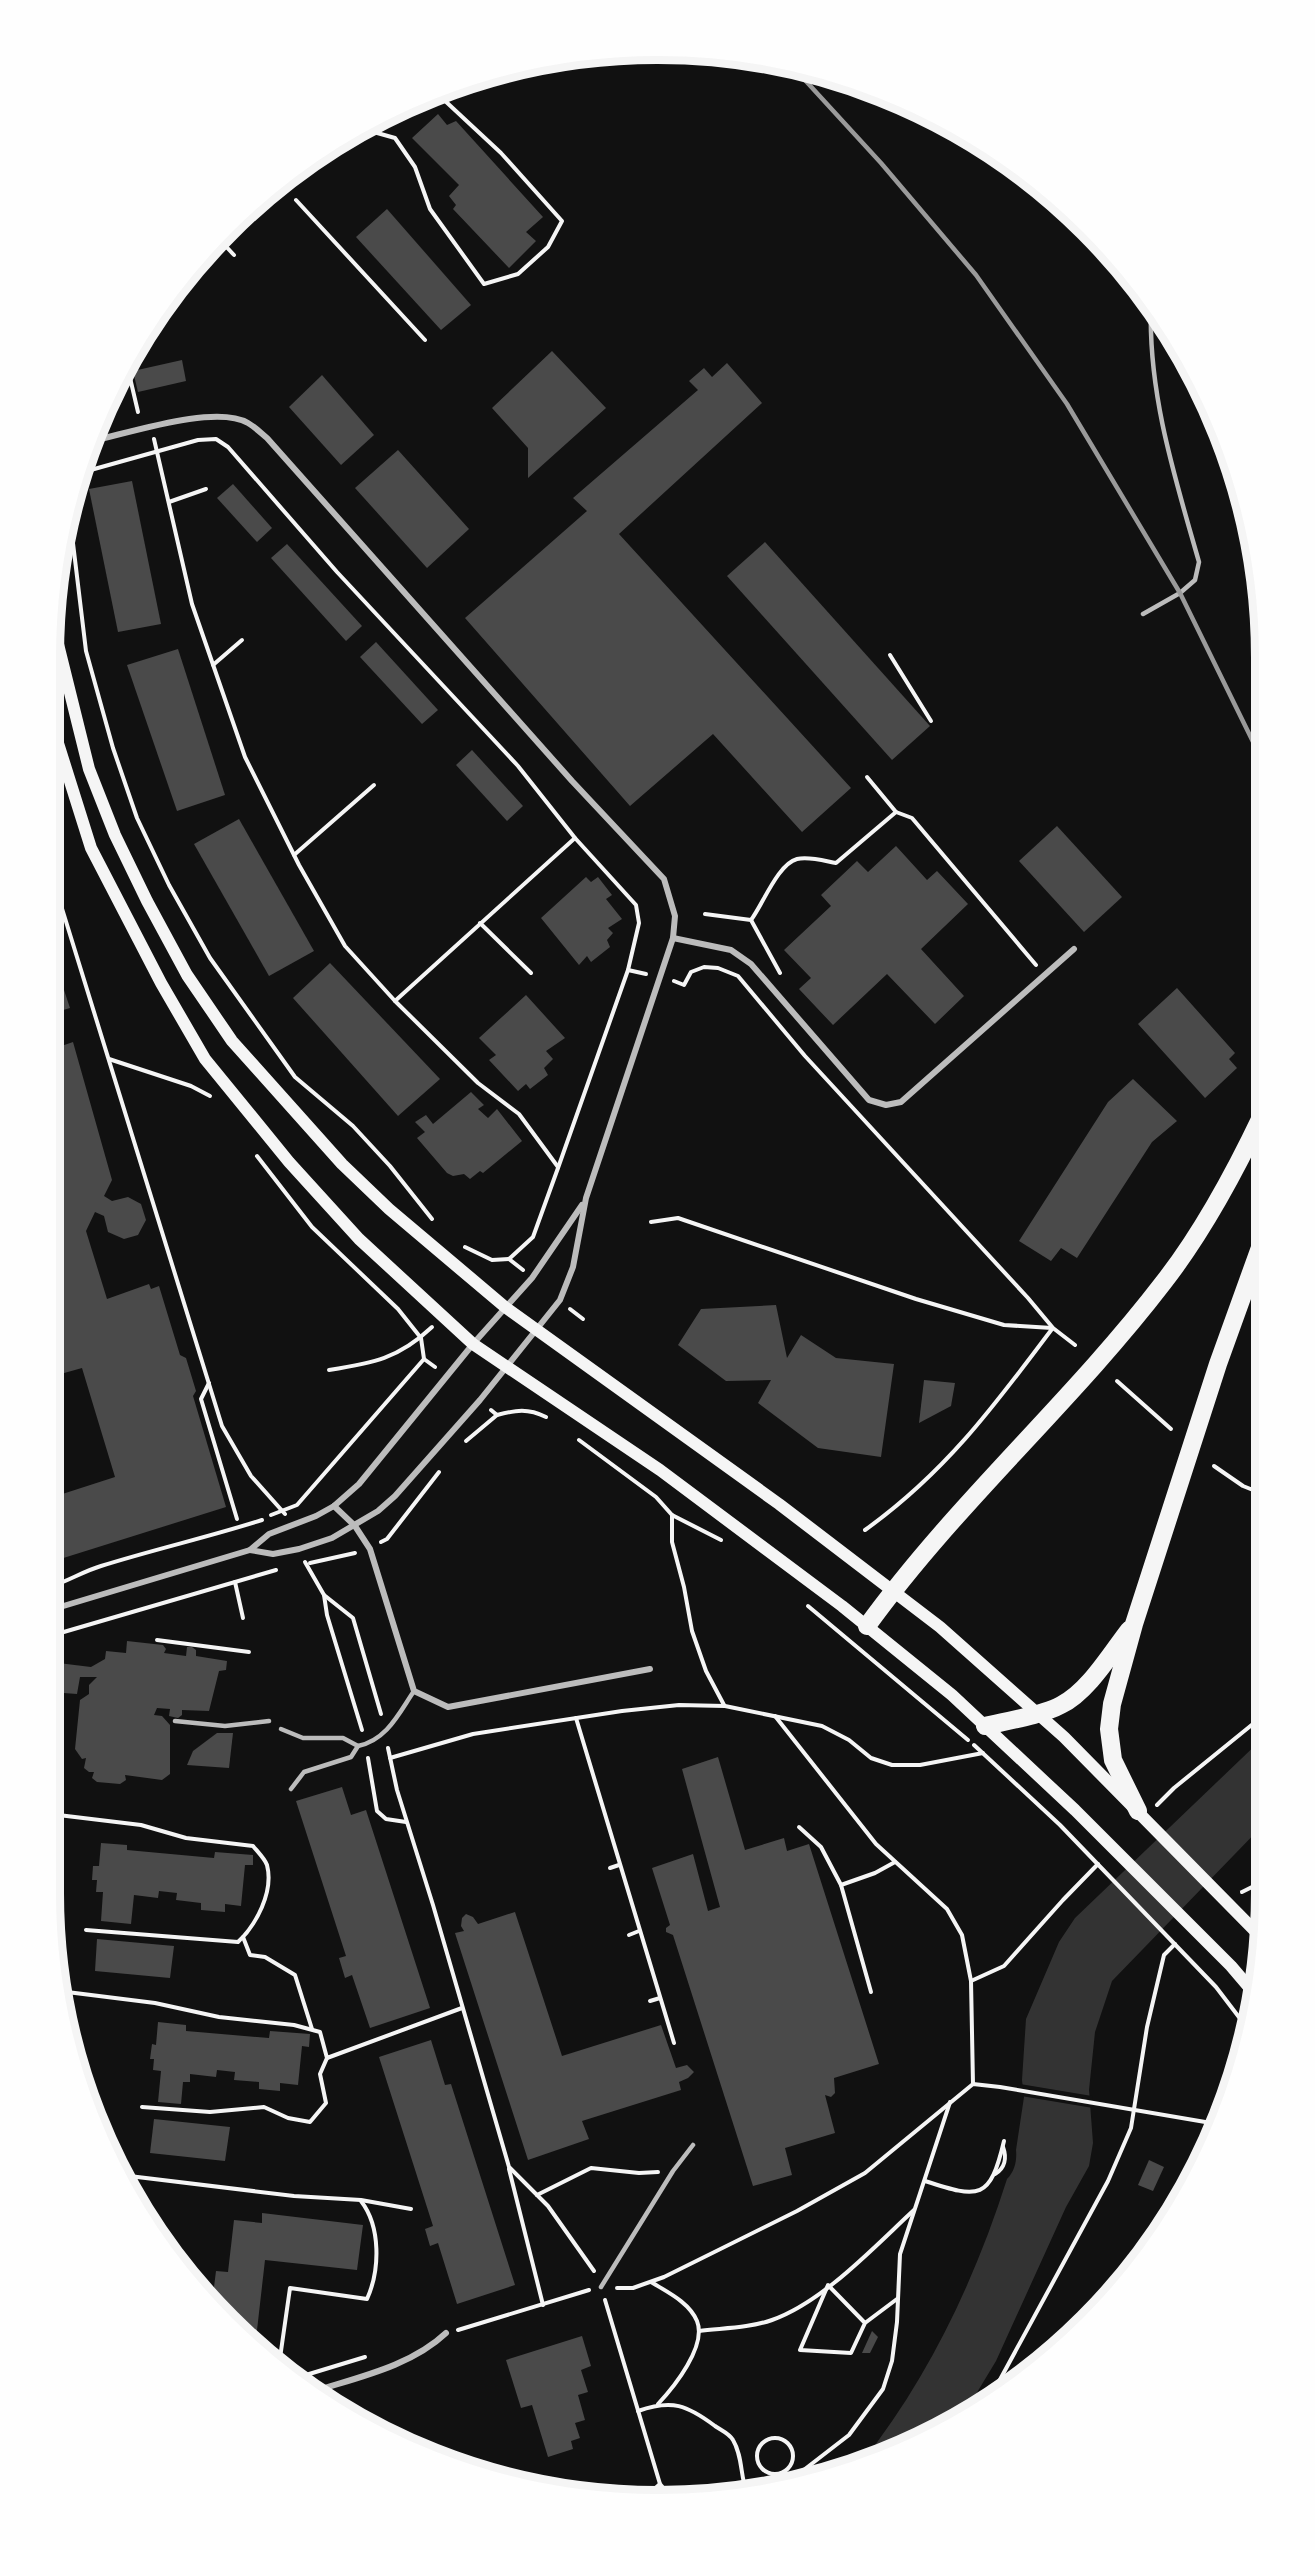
<svg xmlns="http://www.w3.org/2000/svg" width="1315" height="2550" viewBox="0 0 1315 2550" font-family="Manrope,sans-serif">
	<style>
		.water { fill: #333 }
		.pier { fill: #111 }
		.building { fill: #4a4a4a }
		.lines { fill: none; stroke-linecap: round; stroke-linejoin: round }
		.path { stroke: #f5f5f5; stroke-width: 4 }
		.service { stroke: #bcbcbc; stroke-width: 4.5 }
		.minor { stroke: #bcbcbc; stroke-width: 6 }
		.secondary { stroke: #f5f5f5; stroke-width: 12 }
		.motorway { stroke: #f5f5f5; stroke-width: 18 }
		.rail { stroke: #9a9a9a; stroke-width: 4.5 }
		.rim { fill: none; stroke: #f5f5f5; stroke-width: 8 }
	</style>
	<rect width="100%" height="100%" fill="#111"/>
	<path class="water" d="M1264,1737V1824L1112,1981L1095,2032L1089,2090L1093,2143L1089,2166L1066,2207L996,2361L964,2414L926,2438L862,2462C928,2379 975,2280 1007,2179C1015,2171 1017,2160 1016,2150L1024,2097L1022,2080L1026,2019L1059,1942L1075,1918Z"/>
	<polygon class="pier" points="1020,2084 1092,2096 1093,2108 1021,2096"/>
	<g class="building">
		<polygon points="438,114 447,125 456,121 543,217 526,232 536,241 509,268 453,209 456,205 449,196 459,185 412,138"/>
		<polygon points="262,196 269,204 234,235 229,230"/>
		<polygon points="387,209 471,305 441,330 356,237"/>
		<polygon points="552,351 606,408 528,478 528,448 492,408"/>
		<polygon points="182,360 186,381 138,392 133,371"/>
		<polygon points="727,363 762,403 619,534 851,788 802,832 713,734 630,806 465,618 587,511 573,498 698,390 689,381 704,368 712,377"/>
		<polygon points="322,375 374,435 341,465 289,407"/>
		<polygon points="398,450 469,529 427,568 355,488"/>
		<polygon points="132,481 161,624 118,632 89,489"/>
		<polygon points="233,484 272,528 257,542 217,498"/>
		<polygon points="765,542 930,726 892,760 727,576"/>
		<polygon points="287,544 362,626 346,641 271,558"/>
		<polygon points="376,642 438,710 422,724 360,657"/>
		<polygon points="178,649 225,795 177,811 127,665"/>
		<polygon points="472,750 523,806 507,821 456,765"/>
		<polygon points="239,819 314,951 269,976 194,844"/>
		<polygon points="1057,826 1122,897 1084,932 1019,861"/>
		<polygon points="896,846 927,880 937,871 968,904 921,949 964,996 935,1024 887,974 833,1025 799,989 811,978 784,950 831,906 821,895 857,861 868,872"/>
		<polygon points="586,877 591,882 598,877 612,895 606,899 622,919 608,928 613,933 607,940 610,947 591,962 587,956 579,965 541,918"/>
		<polygon points="50,948 70,1008 50,1014"/>
		<polygon points="330,963 440,1079 398,1116 293,998"/>
		<polygon points="1177,988 1235,1053 1229,1059 1237,1068 1205,1098 1138,1024"/>
		<polygon points="526,995 565,1038 546,1051 553,1059 544,1068 548,1075 530,1089 526,1084 518,1091 489,1060 496,1055 479,1038"/>
		<polygon points="73,1042 112,1180 104,1196 112,1201 128,1197 141,1204 146,1220 138,1235 124,1239 108,1232 104,1216 95,1212 86,1231 107,1299 149,1284 151,1289 159,1286 180,1355 186,1358 196,1391 193,1396 226,1507 57,1560 50,1537 50,1498 115,1477 82,1368 50,1377 50,1050"/>
		<polygon points="1133,1079 1177,1121 1152,1142 1077,1258 1061,1248 1051,1261 1019,1241 1108,1102"/>
		<polygon points="471,1092 484,1105 478,1109 488,1118 497,1109 522,1141 483,1173 480,1171 470,1179 464,1174 453,1176 447,1173 417,1138 425,1132 415,1122 426,1115 433,1124"/>
		<polygon points="776,1305 787,1358 801,1335 836,1358 894,1364 881,1457 818,1448 758,1403 771,1380 726,1381 678,1345 701,1309"/>
		<polygon points="924,1380 955,1383 951,1406 919,1423"/>
		<polygon points="127,1641 163,1645 166,1649 164,1653 186,1656 187,1647 192,1647 196,1650 196,1656 227,1661 226,1670 219,1671 209,1711 182,1710 182,1715 178,1718 169,1716 170,1709 157,1708 154,1715 162,1716 170,1725 170,1774 162,1780 125,1775 126,1780 120,1784 97,1782 92,1778 94,1772 89,1772 84,1768 86,1758 82,1759 75,1749 80,1700 89,1694 89,1685 97,1677 80,1677 77,1694 50,1692 50,1662 91,1667 105,1659 106,1651 126,1653"/>
		<polygon points="217,1733 233,1733 229,1768 187,1765 193,1751"/>
		<polygon points="718,1757 745,1850 784,1838 787,1851 809,1844 879,2064 834,2078 835,2093 831,2097 825,2095 835,2133 785,2148 792,2175 753,2186 673,1935 666,1932 666,1928 670,1925 652,1868 693,1854 708,1911 720,1907 682,1769"/>
		<polygon points="342,1787 351,1815 366,1810 430,2008 370,2028 352,1975 345,1978 339,1958 346,1956 296,1801"/>
		<polygon points="101,1843 127,1845 127,1850 214,1858 215,1852 253,1855 253,1865 245,1865 241,1906 225,1904 225,1912 201,1910 201,1903 176,1900 177,1893 159,1891 158,1898 134,1895 131,1924 101,1921 103,1892 96,1892 97,1880 92,1880 93,1866 99,1866"/>
		<polygon points="515,1912 562,2056 661,2025 676,2068 687,2065 694,2072 688,2078 679,2082 681,2090 582,2121 589,2139 528,2160 455,1933 464,1931 461,1926 462,1918 466,1914 473,1917 478,1924"/>
		<polygon points="97,1939 174,1946 170,1978 95,1971"/>
		<polygon points="158,2022 186,2025 186,2031 269,2038 270,2031 310,2034 309,2047 302,2046 298,2085 280,2083 280,2091 259,2089 259,2082 234,2080 235,2072 217,2070 216,2077 190,2074 190,2082 183,2082 181,2104 158,2102 161,2071 153,2070 154,2059 150,2059 152,2044 156,2045"/>
		<polygon points="431,2040 445,2085 451,2084 515,2285 457,2304 438,2243 430,2246 425,2229 433,2226 379,2057"/>
		<polygon points="154,2119 230,2127 225,2161 150,2153"/>
		<polygon points="1149,2160 1164,2167 1153,2191 1138,2185"/>
		<polygon points="262,2213 363,2225 357,2270 265,2260 256,2339 246,2338 212,2303 216,2271 228,2272 234,2220 262,2223"/>
		<polygon points="872,2331 878,2337 870,2353 862,2353"/>
		<polygon points="582,2336 591,2366 581,2370 588,2392 578,2395 585,2420 575,2423 580,2438 571,2441 573,2449 548,2457 532,2405 521,2408 506,2360"/>
	</g>
	<g class="lines">
		<g class="path">
			<polyline points="898,102 936,130 946,124"/>
			<polyline points="363,129 395,138 415,167 430,209 484,284 518,274 548,247 562,221 501,153 443,99 422,100"/>
			<polyline points="354,137 376,121"/>
			<polyline points="296,200 425,340"/>
			<polyline points="220,240 234,255"/>
			<polyline points="127,365 138,412"/>
			<polyline points="154,439 192,604 245,757 299,865 345,946 395,1001"/>
			<polyline points="80,473 198,440 216,439 228,447 337,572 518,766 575,838 636,905 639,923 628,970 558,1168 533,1237 509,1259"/>
			<polyline points="169,502 206,489"/>
			<polyline points="69,510 86,651 113,748 137,818 169,885 210,958 295,1077 353,1126 390,1166 432,1219"/>
			<polyline points="890,655 931,721"/>
			<polyline points="213,665 242,640"/>
			<polyline points="867,777 896,812"/>
			<polyline points="294,855 374,785"/>
			<polyline points="51,873 222,1426 251,1476 285,1514"/>
			<polyline points="705,914 751,920 780,973"/>
			<path d="M751,920C763,904 778,864 797,859C809,856 825,861 836,863L896,812L912,818L1036,965"/>
			<polyline points="480,923 531,973"/>
			<polyline points="628,970 646,974"/>
			<polyline points="674,981 684,985 691,972 704,967 718,968 738,976 805,1056 1028,1298 1053,1328 1075,1345"/>
			<polyline points="109,1059 191,1086 210,1096"/>
			<polyline points="257,1156 312,1227 398,1309 421,1338 424,1359 435,1367"/>
			<polyline points="558,1167 519,1114 478,1083 395,1001 575,838"/>
			<polyline points="651,1222 678,1218 916,1299 1004,1325 1052,1328"/>
			<polyline points="465,1247 492,1260 509,1259"/>
			<polyline points="509,1259 523,1270"/>
			<polyline points="570,1309 583,1319"/>
			<path d="M329,1370C373,1363 398,1359 432,1327"/>
			<polyline points="1117,1381 1171,1429"/>
			<polyline points="209,1383 201,1399 237,1519"/>
			<path d="M491,1410L497,1415C516,1410 528,1408 546,1417"/>
			<polyline points="579,1440 656,1497 672,1515 721,1540"/>
			<polyline points="466,1441 497,1415"/>
			<polyline points="1214,1466 1243,1486 1263,1494"/>
			<polyline points="271,1515 297,1505 424,1359"/>
			<polyline points="672,1515 672,1542 684,1587 692,1631 706,1671 724,1705"/>
			<path d="M865,1530C945,1473 995,1405 1052,1329"/>
			<polyline points="381,1542 387,1539 439,1472"/>
			<polyline points="305,1562 324,1595 353,1618 381,1714"/>
			<polyline points="310,1563 355,1553"/>
			<polyline points="235,1582 243,1618"/>
			<path d="M50,1587C68,1581 84,1571 101,1566C155,1549 209,1537 262,1520"/>
			<polyline points="324,1595 327,1615 362,1730"/>
			<polyline points="808,1606 968,1740"/>
			<polyline points="50,1636 276,1570"/>
			<polyline points="157,1640 249,1652"/>
			<polyline points="775,1716 876,1844 947,1909 962,1935 971,1981 973,2084"/>
			<polyline points="576,1718 674,2043"/>
			<polyline points="974,1745 1060,1825 1216,1987 1248,2029"/>
			<polyline points="388,1748 397,1790 433,1905 509,2167 548,2206 594,2271"/>
			<polyline points="368,1758 377,1811 386,1819 406,1822"/>
			<polyline points="390,1758 473,1734 622,1711 679,1705 725,1706 822,1726 849,1740 871,1758 892,1765 920,1765 983,1753"/>
			<polyline points="1157,1805 1174,1788 1264,1715"/>
			<path d="M50,1814L141,1825L186,1838L253,1846C257,1851 265,1859 267,1865C274,1892 256,1925 238,1942L86,1930"/>
			<polyline points="799,1827 821,1847 841,1885 871,1992"/>
			<polyline points="610,1868 619,1865"/>
			<polyline points="841,1885 875,1873 895,1862"/>
			<polyline points="1242,1892 1264,1881"/>
			<polyline points="629,1935 639,1931"/>
			<polyline points="243,1937 250,1955 265,1957 295,1975 312,2029"/>
			<polyline points="971,1981 1004,1966 1063,1900 1098,1864"/>
			<polyline points="59,1991 155,2003 219,2017 294,2025 320,2032 327,2058 462,2008"/>
			<polyline points="650,2001 660,1998"/>
			<polyline points="142,2107 210,2112 264,2107 288,2118 310,2122 326,2103 320,2074 327,2058"/>
			<polyline points="509,2169 543,2305"/>
			<path d="M995,2174C1005,2168 1007,2158 1003,2147"/>
			<polyline points="121,2175 294,2196 361,2200 411,2209"/>
			<path d="M925,2181C980,2199 990,2200 1004,2141"/>
			<polyline points="537,2195 591,2168 639,2173 658,2172"/>
			<path d="M651,2282C667,2292 689,2302 697,2321C707,2346 674,2387 658,2404"/>
			<polyline points="617,2288 633,2288 664,2277 797,2211 865,2173 973,2084 1000,2087 1217,2124"/>
			<polyline points="605,2300 660,2484 671,2497"/>
			<polyline points="865,2323 828,2285 800,2350 851,2353 865,2323 897,2299"/>
			<polyline points="458,2330 589,2290"/>
			<path d="M699,2331C723,2328 749,2328 772,2320C823,2302 874,2247 914,2210"/>
			<path d="M279,2365L290,2288L367,2299C380,2270 381,2227 361,2201"/>
			<polyline points="296,2378 365,2357"/>
			<polyline points="990,2398 1108,2181 1131,2128 1147,2027 1164,1955 1175,1944"/>
			<path d="M638,2411C672,2399 687,2405 715,2426C721,2430 730,2434 733,2440C743,2457 740,2476 747,2493"/>
			<circle cx="775" cy="2456" r="18"/>
			<polyline points="783,2486 849,2435 883,2389 892,2361 897,2322 900,2254 950,2102"/>
			<polyline points="644,2498 660,2484"/>
		</g>
		<g class="service">
			<path d="M1143,614L1180,593L1195,580L1199,562C1175,478 1148,394 1151,306"/>
			<polyline points="175,1721 225,1726 269,1721"/>
			<polyline points="281,1729 303,1738 343,1738 358,1746"/>
			<path d="M291,1789L304,1772L351,1757L358,1746C387,1740 399,1713 414,1691"/>
			<polyline points="601,2287 673,2171 693,2145"/>
		</g>
		<g class="minor">
			<path d="M92,441C129,433 216,404 248,423C255,427 261,433 267,438L572,781L664,879L675,916L673,938L586,1198L573,1267L560,1300L480,1400L395,1496L378,1511L332,1538L299,1549L273,1554L250,1550"/>
			<polyline points="673,938 731,950 751,964 869,1100 886,1105 901,1102 1074,949"/>
			<polyline points="334,1506 355,1526 370,1549 414,1691 448,1707 650,1669"/>
			<polyline points="50,1610 250,1550 269,1534 316,1516 334,1506 359,1484 473,1344 532,1278 582,1205"/>
			<path d="M315,2391C359,2377 411,2366 446,2333"/>
		</g>
		<g class="secondary">
			<polyline points="51,616 89,769 115,835 147,901 187,975 232,1041 342,1164 389,1209 505,1307 779,1504 940,1627 1064,1737 1263,1939"/>
			<polyline points="51,721 91,848 161,983 205,1059 289,1162 359,1239 473,1344 660,1470 842,1606 952,1695 1075,1810 1231,1966 1254,1993"/>
		</g>
		<g class="motorway">
			<path d="M867,1626C956,1503 1071,1403 1163,1283C1203,1232 1234,1174 1262,1115"/>
			<path d="M985,1726C1006,1721 1043,1715 1061,1705C1088,1692 1111,1653 1129,1630"/>
			<polyline points="1138,1811 1113,1760 1109,1729 1112,1704 1134,1624 1218,1364 1262,1242"/>
		</g>
		<g class="rail">
			<polyline points="793,67 881,163 976,275 1067,404 1180,593 1261,758"/>
			<polyline points="1216,419 1220,444 1260,594"/>
		</g>
	</g>
	<path d="M0 0H1315V2550H0ZM657 60H658A597 597 0 0 1 1255 657V1893A597 597 0 0 1 658 2490H657A597 597 0 0 1 60 1893V657A597 597 0 0 1 657 60Z" fill="#fefefe" fill-rule="evenodd"/>
	<path class="rim" d="M657 60H658A597 597 0 0 1 1255 657V1893A597 597 0 0 1 658 2490H657A597 597 0 0 1 60 1893V657A597 597 0 0 1 657 60Z"/>
</svg>
